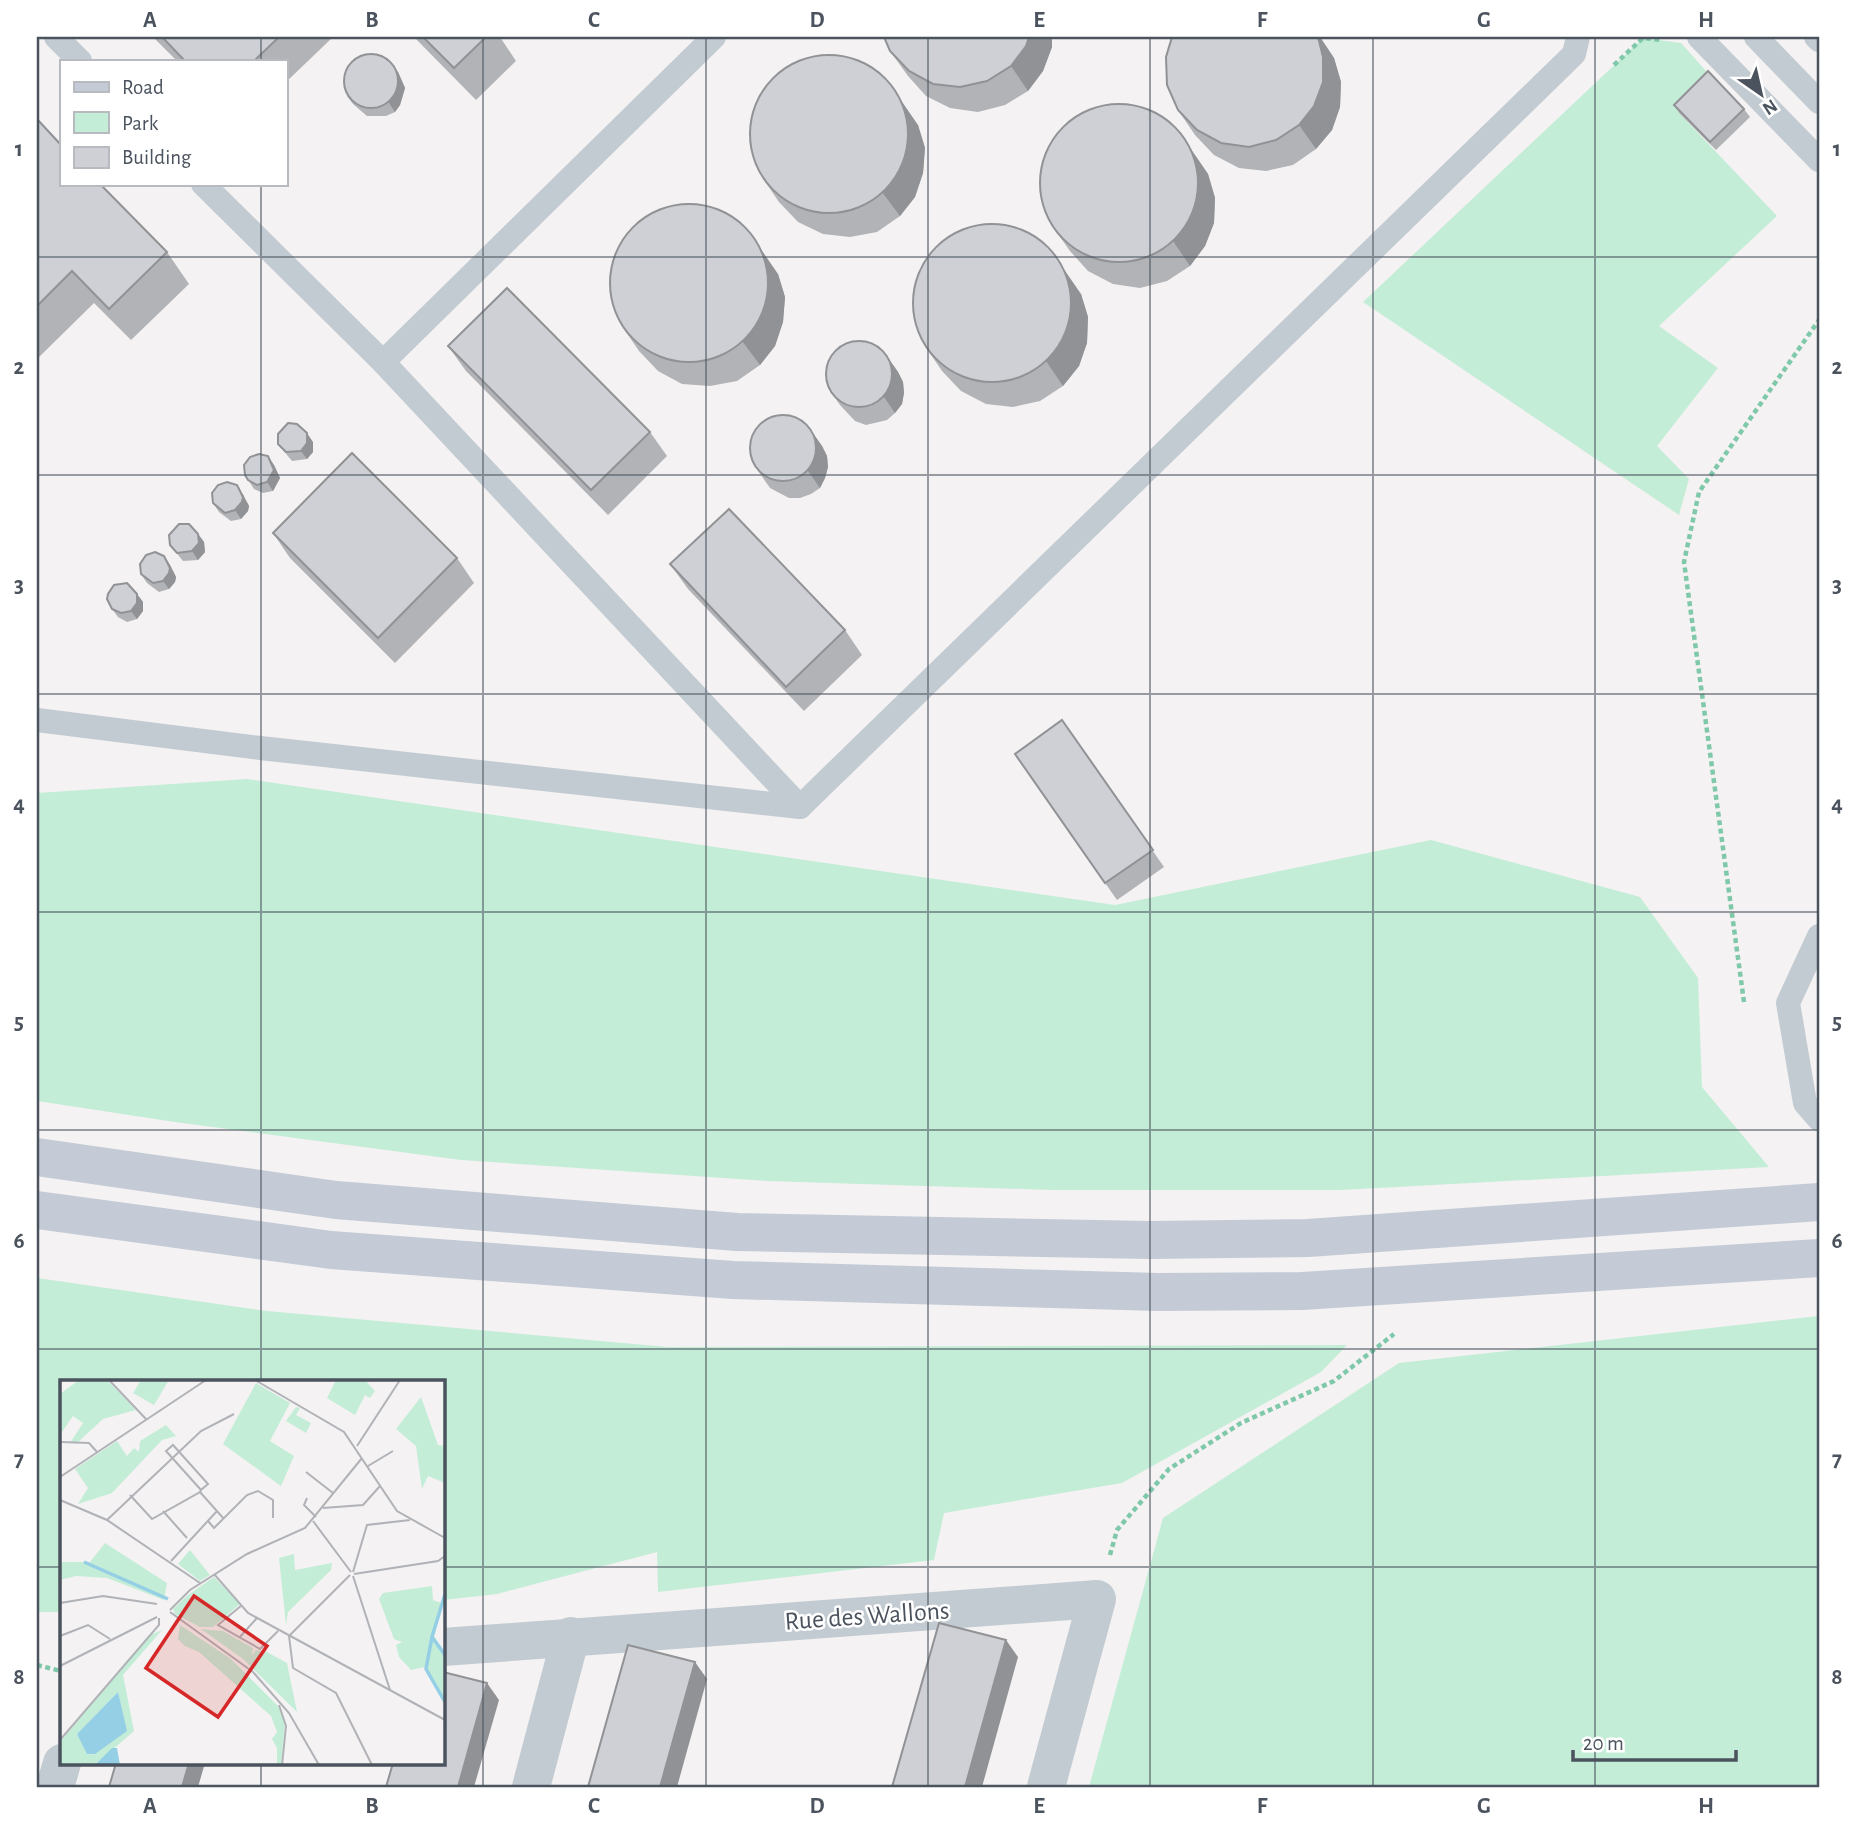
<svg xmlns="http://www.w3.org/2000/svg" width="1856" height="1824" viewBox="0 0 1856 1824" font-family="'Alegreya Sans',sans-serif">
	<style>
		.green { fill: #c4edd7 }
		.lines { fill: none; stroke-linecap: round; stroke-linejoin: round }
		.path { stroke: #7fc9aa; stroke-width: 4.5; stroke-dasharray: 5 3.5; stroke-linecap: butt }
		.lane { stroke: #c3cbd2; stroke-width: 24 }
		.street { stroke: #c3cbd2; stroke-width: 38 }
		.secondary { stroke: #c4cbd6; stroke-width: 38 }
		.wall { fill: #b2b3b7 }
		.shaded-wall { fill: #919295 }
		.building { fill: #cfd0d5; stroke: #919295; stroke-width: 2 }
		.grid { fill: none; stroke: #4b535e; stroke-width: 2; stroke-opacity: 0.55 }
		.labels { text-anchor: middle; stroke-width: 5; stroke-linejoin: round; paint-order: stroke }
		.street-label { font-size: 26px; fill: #4b535e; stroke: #fff }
		.inset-river { fill: none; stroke: #95cfe6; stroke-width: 3.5 }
		.inset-road { fill: none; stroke: #b0b2b7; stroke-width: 2 }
		.view { fill: #d62828; fill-opacity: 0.15; stroke: #d62828; stroke-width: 3.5 }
		.inset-edge { fill: none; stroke: #4b535e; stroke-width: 3.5 }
		.neatline { fill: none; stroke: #4b535e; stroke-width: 2.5 }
		.grid-label { font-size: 23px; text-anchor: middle; font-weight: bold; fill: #4b535e }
	</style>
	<rect width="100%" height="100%" fill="#f4f2f2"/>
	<g class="green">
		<polygon points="1643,38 1681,43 1714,80 1680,114 1777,216 1659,326 1718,368 1657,446 1689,479 1679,515 1363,302"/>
		<polygon points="247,779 1115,905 1431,840 1640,897 1698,978 1702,1087 1769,1167 1341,1190 1052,1190 768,1181 461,1160 175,1122 37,1101 37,793"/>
		<polygon points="37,1278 267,1311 668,1347 1347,1345 1321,1372 1122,1483 944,1513 934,1560 658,1592 657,1552 497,1594 443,1600 443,1381 61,1381 61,1612 37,1612"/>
		<polygon points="1819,1316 1819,1787 1089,1787 1163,1518 1399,1363"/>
	</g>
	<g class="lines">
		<g class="path">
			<polyline points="1614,65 1643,38 1661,40"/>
			<polyline points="1744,1002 1684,562 1699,492 1819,320"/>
			<polyline points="1110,1555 1117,1530 1169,1469 1241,1423 1334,1381 1394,1334"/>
			<polyline points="37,1665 61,1671"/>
		</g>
		<g class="lane">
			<polyline points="56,37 80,61"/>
			<polyline points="714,37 383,362 800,807"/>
			<polyline points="1699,37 1819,160"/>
			<polyline points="1756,37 1819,102"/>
			<polyline points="1816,37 1819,40"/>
			<polyline points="203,184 383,362"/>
			<polyline points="37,720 260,748 800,807 1574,54 1578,37"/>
			<polyline points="1819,936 1788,1003 1805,1103 1819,1119"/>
		</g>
		<g class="street">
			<polyline points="443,1647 1097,1599 1046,1787"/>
			<polyline points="55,1787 62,1763"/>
			<polyline points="531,1787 571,1636"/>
		</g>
		<g class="secondary">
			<polyline points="37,1157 336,1200 737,1232 1149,1240 1308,1238 1819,1202"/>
			<polyline points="37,1210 331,1250 733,1280 1158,1292 1302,1291 1819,1258"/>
		</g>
	</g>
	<g class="wall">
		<polygon points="153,37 333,37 285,83 285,61 177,61"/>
		<polygon points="414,37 500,37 516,61 476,100"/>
		<polygon points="1172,37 1320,37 1334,58 1341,82 1340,107 1332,130 1316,149 1293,165 1266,171 1239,168 1214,155 1195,135 1178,110"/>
		<polygon points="1052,47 1043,71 1028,91 1005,105 978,112 950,108 926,96 908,76 890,51"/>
		<polygon points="398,72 405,88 400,105 395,112 386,116 367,116 353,104 347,96"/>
		<polygon points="1674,105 1744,109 1750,117 1716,150 1680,114"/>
		<polygon points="37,119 167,252 189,284 131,340 94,303 37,359"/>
		<polygon points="918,125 925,148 923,173 915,197 900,216 877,232 850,237 823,234 798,222 779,202 762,177"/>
		<polygon points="1177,129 1208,174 1215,198 1214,223 1205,246 1190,266 1167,281 1140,288 1113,284 1088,271 1070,251 1053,227"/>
		<polygon points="778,274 785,297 783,322 775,346 760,365 737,381 710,386 682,384 658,371 639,351 622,326"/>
		<polygon points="1081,294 1088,317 1087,343 1079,366 1063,386 1040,401 1013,407 986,404 961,391 942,371 925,346"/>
		<polygon points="448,346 650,432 667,456 608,515 466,371"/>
		<polygon points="886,355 898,372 903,382 904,393 902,404 895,413 887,420 866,425 855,421 840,405 828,388"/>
		<polygon points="810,429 822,446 827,456 828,467 825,478 820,488 811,494 800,498 789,498 770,488 752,462"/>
		<polygon points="313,442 313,452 307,459 292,461 278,444"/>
		<polygon points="274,465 280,478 273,491 263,493 254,489 245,475"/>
		<polygon points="243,494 249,506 248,511 241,519 231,521 219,512 213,503"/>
		<polygon points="273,533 457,558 474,583 395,663 290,558"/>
		<polygon points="198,534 204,542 205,552 198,560 183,561 170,545"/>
		<polygon points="164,556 170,565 176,577 175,582 169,589 159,592 147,583 141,574"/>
		<polygon points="670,564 845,630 862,655 804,711 688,589"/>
		<polygon points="137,594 143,602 143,611 137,619 127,622 118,617 112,609"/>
		<polygon points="1062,720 1164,867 1117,900 1015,754"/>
	</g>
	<g class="shaded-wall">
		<polygon points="1029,37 1052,37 1052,47 1043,71 1028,91 1011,66"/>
		<polygon points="1318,37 1320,37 1334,58 1341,82 1340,107 1332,130 1316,149 1299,125"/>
		<polygon points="392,64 398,72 405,88 400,105 395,112 389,103"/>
		<polygon points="887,80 918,125 925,148 923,173 915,197 900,216 882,192"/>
		<polygon points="1177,129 1208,174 1215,198 1214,223 1205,246 1190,266 1173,241"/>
		<polygon points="747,229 778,274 785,297 783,322 775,346 760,365 742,341"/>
		<polygon points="1050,249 1081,294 1088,317 1087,343 1079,366 1063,386 1046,361"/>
		<polygon points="886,355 898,372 903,382 904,393 902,404 895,413 884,397"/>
		<polygon points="810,429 822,446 827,456 828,467 825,478 820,488 808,471"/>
		<polygon points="307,433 313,442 313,452 307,459 301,451"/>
		<polygon points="268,456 274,465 280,478 273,491 267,482"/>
		<polygon points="237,485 249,506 248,511 241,519 235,510"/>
		<polygon points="198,534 204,542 205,552 198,560 192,551"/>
		<polygon points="164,556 170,565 176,577 175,582 169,589 163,581"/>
		<polygon points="137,594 143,602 143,611 137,619 131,611"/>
		<polygon points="1006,1640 1018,1657 982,1787 965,1787"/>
		<polygon points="695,1662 707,1679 677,1787 660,1787"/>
		<polygon points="487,1683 499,1700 474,1787 458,1787"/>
		<polygon points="189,1763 205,1763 198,1787 182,1787"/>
	</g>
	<g class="building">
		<polygon points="162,37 279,37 254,61 185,61"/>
		<polygon points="423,37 486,37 454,68"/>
		<polygon points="884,37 1029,37 1026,46 1011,66 987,81 960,87 933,84 909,71 890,51"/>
		<polygon points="1172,37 1318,37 1323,57 1323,82 1314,106 1299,125 1276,140 1249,147 1221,143 1197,130 1178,110 1167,85 1166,57"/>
		<circle cx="371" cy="81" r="27"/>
		<circle cx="829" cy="134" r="79"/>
		<polygon points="1708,71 1744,109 1710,142 1674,105"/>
		<circle cx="1119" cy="183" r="79"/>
		<polygon points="37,119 61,145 61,184 100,184 167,252 109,309 72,271 37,306"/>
		<circle cx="689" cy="283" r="79"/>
		<circle cx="992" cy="303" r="79"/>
		<polygon points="507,288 650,432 591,490 448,346"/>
		<circle cx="859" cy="374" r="33"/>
		<circle cx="783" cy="448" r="33"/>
		<polygon points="288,423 297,424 307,433 307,443 301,451 286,452 278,444 278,434"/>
		<polygon points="352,453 457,558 378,638 273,533"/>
		<polygon points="259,454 268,456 274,470 267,482 257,485 248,480 245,475 244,465 250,457"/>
		<polygon points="227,482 237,485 243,497 242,502 235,510 225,513 213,503 212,493 218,485"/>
		<polygon points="729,509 845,630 786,687 670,564"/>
		<polygon points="179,524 189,524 198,534 199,543 192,551 177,553 170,545 169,535"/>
		<polygon points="155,552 164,556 170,568 169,573 163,581 153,583 141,574 140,564 146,555"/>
		<polygon points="127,583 137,594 137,603 131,611 121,613 112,609 107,599 108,594 114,585"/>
		<polygon points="1062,720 1153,850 1105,883 1015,754"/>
		<polygon points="939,1623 1006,1640 965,1787 892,1787"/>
		<polygon points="628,1645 695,1662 660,1787 588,1787"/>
		<polygon points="443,1672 487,1683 458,1787 386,1787 393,1763 443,1763"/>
		<polygon points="116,1763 189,1763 182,1787 109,1787"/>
	</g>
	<path class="grid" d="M261,37V61M483,37V1787M706,37V1787M928,37V1787M1150,37V1787M1373,37V1787M1595,37V1787M261,184V1381M37,257H1819M37,475H1819M37,694H1819M37,912H1819M37,1130H1819M37,1349H1819M37,1567H61M443,1567H1819M261,1763V1787"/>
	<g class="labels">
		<g class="street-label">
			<text transform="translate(867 1615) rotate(-4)" y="9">Rue des Wallons</text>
		</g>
	</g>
	<g transform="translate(60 1380)">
		<rect width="385" height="385" fill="#f4f2f2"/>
		<path d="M19,0H47L76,30L43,39L18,62L10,63L23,43L13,36L0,55V14ZM81,0H109L94,25L73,13ZM276,0H305L315,11L310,18L305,15L295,35L267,18ZM196,3L230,23L210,61L234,76L221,106L163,64ZM361,17L378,65L385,66V103L368,96L362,109L356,66L336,49ZM236,27L240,28L236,35L251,43L246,53L226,41ZM106,45L116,56L102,60L52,113L18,124L28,108L15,89L57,61L67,76L74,68L79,72L80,61ZM45,163L107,203L104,220L47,198L16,196L0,200V182H30ZM130,170L150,195L140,201L118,184ZM234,174L235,190L272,183L271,190L228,232L226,245L219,178ZM154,197L180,224L153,247H140L115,234L113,229L128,215ZM372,206L373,220L381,223L374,256L385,273V323L365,287L351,290L339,277L336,265L342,262L334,259L319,219L323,213ZM120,245L171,279L220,328L225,342L221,385H217V368L212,359L217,352L211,336L139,272L125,266L118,259ZM141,249L163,251L193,268L192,275L196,270L207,272L227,283L237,332L183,279ZM102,250L63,295L74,351L35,385H0V362L88,256ZM58,312L66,351L32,375L17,354Z" fill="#c4edd7" fill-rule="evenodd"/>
		<path d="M58,312L67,351L35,374H27L17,354ZM52,368H57L60,385H35Z" fill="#95cfe6"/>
		<path class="inset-river" d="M24,182L108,219M385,214L372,257L385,275M372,257L366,289L385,322"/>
		<path class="inset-road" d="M49,0L86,39M195,0L284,52L337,131L385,158M1,62L29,63L37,72M297,66L340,0M308,86L333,71M246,92L273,113M0,97L146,0M140,112L164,139M70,115L92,139L140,112L141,110L148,104L113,65L106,71L141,110M247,118L244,125L256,137M0,120L47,140L140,203M263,128L303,125L320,106M103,131L127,158M47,140L141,51L174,34M148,141L154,148L187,115L198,111L213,120V138M253,141L291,192M111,181L157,131M293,192L307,145L350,140M154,194L188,233L385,340M294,194L378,181L385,176M293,196L330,310M0,223L43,216L97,224M182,225L158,245L200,269L218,251M110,230L130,210L187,174L245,148L302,78M110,232L193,292L229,333L259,385M0,256L28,245L50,259M229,256L233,288L276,313L312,385M229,256L290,195M179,258L197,238M0,286L97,237M219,325L226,346L222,385M0,360L99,245V238"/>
		<path class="view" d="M134,216L207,266L158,337L86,288Z"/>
		<rect width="385" height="385" class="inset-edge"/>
	</g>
	<rect width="1856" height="1824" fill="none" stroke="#ffffff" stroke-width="77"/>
	<rect x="60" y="60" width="228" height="126" fill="#ffffff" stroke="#b7babf" stroke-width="2"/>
	<rect x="74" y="82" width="35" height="10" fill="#c4cbd6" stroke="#b7babf" stroke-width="2"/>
	<text x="122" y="94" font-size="21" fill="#4b535e">Road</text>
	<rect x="74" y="112" width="35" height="21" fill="#c4edd7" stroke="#b7babf" stroke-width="2"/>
	<text x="122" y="130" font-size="21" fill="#4b535e">Park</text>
	<rect x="74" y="147" width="35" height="21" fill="#cfd0d5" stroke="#b7babf" stroke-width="2"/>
	<text x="122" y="164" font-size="21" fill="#4b535e">Building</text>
	<g transform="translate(1761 94) rotate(146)" stroke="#ffffff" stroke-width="5" paint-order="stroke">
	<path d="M0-5L12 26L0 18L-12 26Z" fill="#4b535e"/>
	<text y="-10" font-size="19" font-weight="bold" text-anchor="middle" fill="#4b535e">N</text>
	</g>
	<path d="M1573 1750v10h163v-10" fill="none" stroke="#4b535e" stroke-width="3.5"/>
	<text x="1583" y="1750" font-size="21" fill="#4b535e" stroke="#ffffff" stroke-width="5" paint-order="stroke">20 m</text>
	<rect x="38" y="38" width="1780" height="1748" class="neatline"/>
	<g class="grid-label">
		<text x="150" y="27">A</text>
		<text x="372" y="27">B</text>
		<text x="594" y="27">C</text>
		<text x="817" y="27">D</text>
		<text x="1039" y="27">E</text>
		<text x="1262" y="27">F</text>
		<text x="1484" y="27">G</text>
		<text x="1706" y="27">H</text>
		<text x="19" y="156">1</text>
		<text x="1837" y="156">1</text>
		<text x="19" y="374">2</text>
		<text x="1837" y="374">2</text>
		<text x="19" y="592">3</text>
		<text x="1837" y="592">3</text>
		<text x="19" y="811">4</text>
		<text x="1837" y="811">4</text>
		<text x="19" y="1029">5</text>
		<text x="1837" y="1029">5</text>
		<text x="19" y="1248">6</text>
		<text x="1837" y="1248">6</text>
		<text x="19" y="1466">7</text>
		<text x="1837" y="1466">7</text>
		<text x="19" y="1684">8</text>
		<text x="1837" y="1684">8</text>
		<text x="150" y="1813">A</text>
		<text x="372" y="1813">B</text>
		<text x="594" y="1813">C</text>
		<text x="817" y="1813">D</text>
		<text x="1039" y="1813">E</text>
		<text x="1262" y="1813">F</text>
		<text x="1484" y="1813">G</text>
		<text x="1706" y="1813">H</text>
	</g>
</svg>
